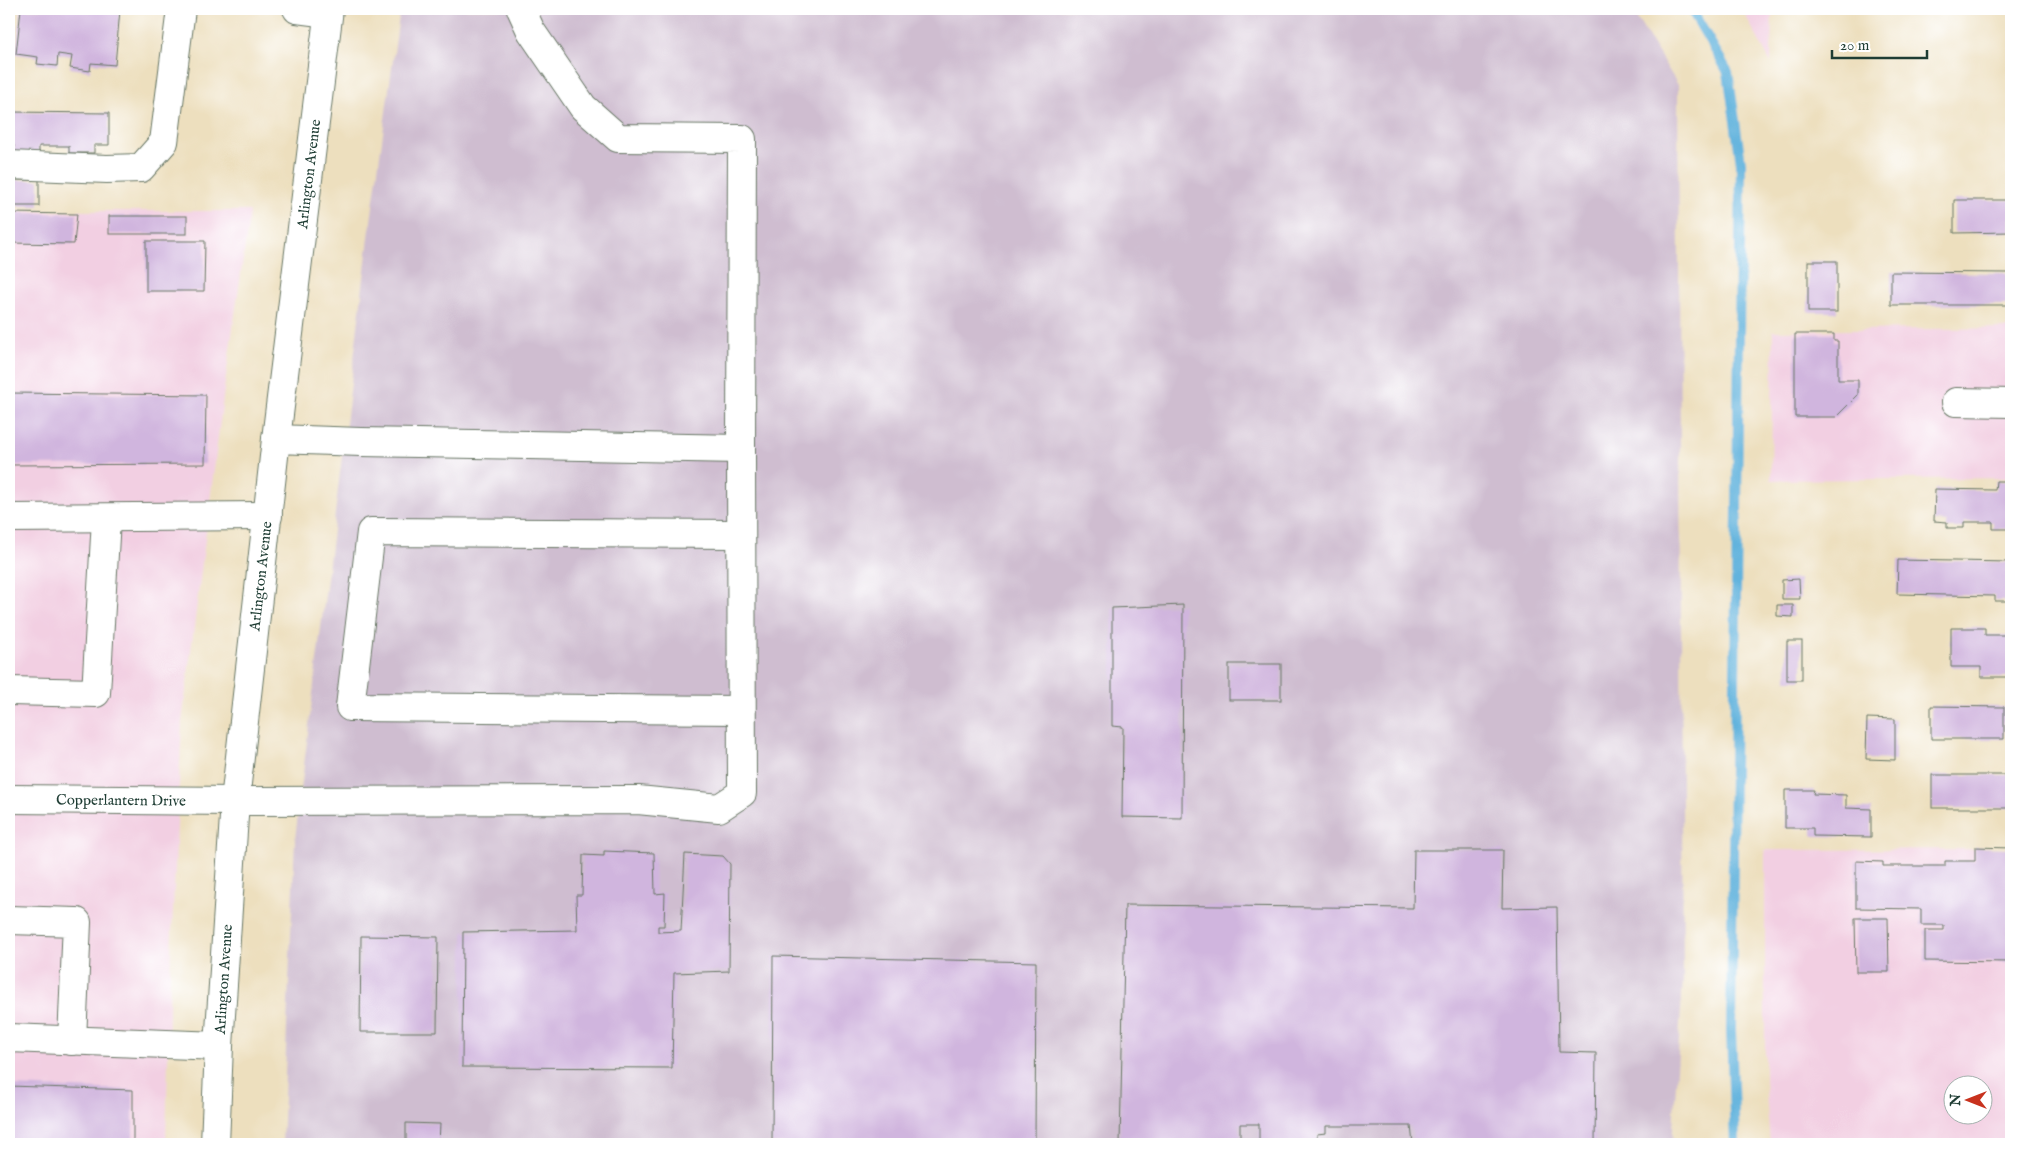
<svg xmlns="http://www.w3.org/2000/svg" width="2020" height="1153" viewBox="0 0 2020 1153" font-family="'IM FELL English',serif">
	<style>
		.built { fill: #f2cfe2; fill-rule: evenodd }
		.industrial { fill: #cfbdd0 }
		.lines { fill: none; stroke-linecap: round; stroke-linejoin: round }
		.stream { stroke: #62b3dd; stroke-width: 10 }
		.building { fill: #d0b5de }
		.minor-casing { stroke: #677664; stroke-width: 30 }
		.major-casing { stroke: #677664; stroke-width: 30 }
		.minor { stroke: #fff; stroke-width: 28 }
		.major { stroke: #fff; stroke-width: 28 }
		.labels { text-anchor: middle; stroke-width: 4.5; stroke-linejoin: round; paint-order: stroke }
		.street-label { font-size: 15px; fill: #1f3d34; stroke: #fff }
	</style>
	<rect width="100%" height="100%" fill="#fff"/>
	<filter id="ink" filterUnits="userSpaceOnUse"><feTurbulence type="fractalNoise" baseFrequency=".02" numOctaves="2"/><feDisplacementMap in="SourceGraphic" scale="10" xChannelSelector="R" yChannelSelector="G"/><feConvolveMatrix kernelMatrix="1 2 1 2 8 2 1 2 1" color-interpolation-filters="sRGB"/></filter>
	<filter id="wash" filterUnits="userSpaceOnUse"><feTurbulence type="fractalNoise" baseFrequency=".0096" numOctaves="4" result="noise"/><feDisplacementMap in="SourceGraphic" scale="20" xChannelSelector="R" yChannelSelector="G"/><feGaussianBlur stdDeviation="1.12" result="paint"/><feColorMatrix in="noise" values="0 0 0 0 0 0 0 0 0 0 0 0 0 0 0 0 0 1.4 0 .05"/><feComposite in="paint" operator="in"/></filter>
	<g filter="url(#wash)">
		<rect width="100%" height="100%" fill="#eddfbe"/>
		<g class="built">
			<polygon points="1742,9 1772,9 1771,63"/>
			<polygon points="9,211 250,211 224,390 182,722 170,972 166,1144 9,1144"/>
			<polygon points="2011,328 2011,478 1771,480 1773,331"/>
			<path d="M2011,849V1144H1770L1765,1081V850ZM1952,1086H1982V1116H1952Z"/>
		</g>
		<polygon class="industrial" points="400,9 1631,9 1678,85 1683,980 1672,1144 282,1144 295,839 371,221"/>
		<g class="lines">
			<polyline class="stream" points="1691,9 1728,72 1741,163 1731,1030 1735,1144"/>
		</g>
		<g id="blocks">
			<g class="building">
				<polygon points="21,9 120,10 115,65 91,63 90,71 70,68 72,56 58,54 57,66 37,64 38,57 16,54"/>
				<polygon points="9,112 109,113 109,145 94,145 94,153 69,153 69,146 39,146 39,153 14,153 14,145 9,145"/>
				<rect x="9" y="180" width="30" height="26"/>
				<polygon points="1954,200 2011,200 2011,232 1954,233"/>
				<polygon points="9,213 77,214 74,244 9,243"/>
				<rect x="109" y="216" width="78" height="18"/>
				<polygon points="146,241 205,241 204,291 146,291"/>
				<rect x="1808" y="261" width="29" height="51"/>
				<polygon points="1891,272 2011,273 2011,305 1891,305"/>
				<polygon points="1795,334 1834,334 1834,341 1838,341 1838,380 1858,380 1858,395 1836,417 1795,417"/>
				<polygon points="9,393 206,395 205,464 9,465"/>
				<polygon points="1996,481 2010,481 2010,491 2011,491 2010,529 1993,529 1993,522 1964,522 1964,528 1947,528 1947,522 1934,521 1935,489 1995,490"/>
				<polygon points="1898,560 2011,562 2011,601 1995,601 1995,596 1897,594"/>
				<polygon points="1799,579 1800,599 1782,599 1782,580"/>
				<polygon points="1183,605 1182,818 1122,817 1123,727 1112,726 1112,608"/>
				<polygon points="1777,605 1793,605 1793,617 1777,616"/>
				<polygon points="1951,628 1985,628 1985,635 2011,635 2011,677 1981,677 1981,667 1951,667"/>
				<rect x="1787" y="641" width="15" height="39"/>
				<rect x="1229" y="664" width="52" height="36"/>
				<polygon points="1931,706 2004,707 2004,739 1931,739"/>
				<polygon points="1867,718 1895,719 1895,760 1866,759"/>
				<rect x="1932" y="775" width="79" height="33"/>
				<polygon points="1785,790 1814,790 1813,794 1846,795 1846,808 1871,809 1871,837 1813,836 1813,828 1785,828"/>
				<polygon points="1975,847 2011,848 2011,962 1925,961 1925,930 1944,930 1944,925 1921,925 1921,909 1856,908 1856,861 1883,862 1883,866 1945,866 1945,861 1975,861"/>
				<polygon points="1414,850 1503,850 1502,908 1557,907 1559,1052 1596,1053 1595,1144 1413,1144 1411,1126 1326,1126 1326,1133 1317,1134 1317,1144 1259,1144 1259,1124 1240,1124 1240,1144 1120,1144 1125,905 1413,908"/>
				<polygon points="604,851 654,853 655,894 665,893 664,926 658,926 658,932 681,931 685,854 723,856 730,864 729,971 674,973 672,1068 462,1067 463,932 577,930 576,895 582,895 583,855 604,856"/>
				<polygon points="1855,918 1888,918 1889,972 1856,972"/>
				<polygon points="361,936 438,937 437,1032 360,1032"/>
				<polygon points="773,956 1036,962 1035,1144 772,1144"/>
				<polygon points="9,1086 133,1090 133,1144 9,1144"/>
				<polygon points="406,1123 440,1124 439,1144 406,1144"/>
			</g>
		</g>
	</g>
	<g filter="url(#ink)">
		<use href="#blocks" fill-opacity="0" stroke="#677664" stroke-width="1"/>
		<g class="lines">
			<defs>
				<g id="minor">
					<polyline points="297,9 328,13"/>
					<polyline points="521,9 531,31 583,107 618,138 742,139 741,449"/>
					<polyline points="9,165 107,169 141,168 164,142 181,9"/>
					<polyline points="1956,402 2011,403"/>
					<polyline points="9,518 268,516"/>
					<polyline points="741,534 371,532 350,707 741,710"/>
					<polyline points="9,691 96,693 106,519"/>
					<path id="s1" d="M9,799L235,801L638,800L719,808L742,793L741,449L361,442L276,439"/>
					<polyline points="9,920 77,922 72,1041"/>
					<polyline points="9,1038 219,1046"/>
				</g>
				<g id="major">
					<path id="s2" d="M215,1144L219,1046L235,801L276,439L329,9"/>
				</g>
			</defs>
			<use href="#minor" class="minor-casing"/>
			<use href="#major" class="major-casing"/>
			<use href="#minor" class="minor"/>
			<use href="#major" class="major"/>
		</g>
	</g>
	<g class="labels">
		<g class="street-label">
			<text dy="5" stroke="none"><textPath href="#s2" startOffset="975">Arlington Avenue</textPath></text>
			<text dy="5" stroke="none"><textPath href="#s2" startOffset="570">Arlington Avenue</textPath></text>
			<text dy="5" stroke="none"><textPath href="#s1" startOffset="112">Copperlantern Drive</textPath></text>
			<text dy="5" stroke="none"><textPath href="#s2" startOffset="165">Arlington Avenue</textPath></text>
		</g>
	</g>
	<rect width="2020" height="1153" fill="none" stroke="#fff" stroke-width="30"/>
	<g transform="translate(1968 1100) rotate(270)"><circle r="24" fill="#ffffff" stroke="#a5b1ae"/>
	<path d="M0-4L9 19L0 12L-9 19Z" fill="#c8321e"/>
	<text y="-8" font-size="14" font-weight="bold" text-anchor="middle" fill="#1f3d34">N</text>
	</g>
	<path d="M1832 50v8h95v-8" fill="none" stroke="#1f3d34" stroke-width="2.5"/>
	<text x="1840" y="50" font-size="15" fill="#1f3d34" stroke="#ffffff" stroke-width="4" paint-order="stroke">20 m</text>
</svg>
